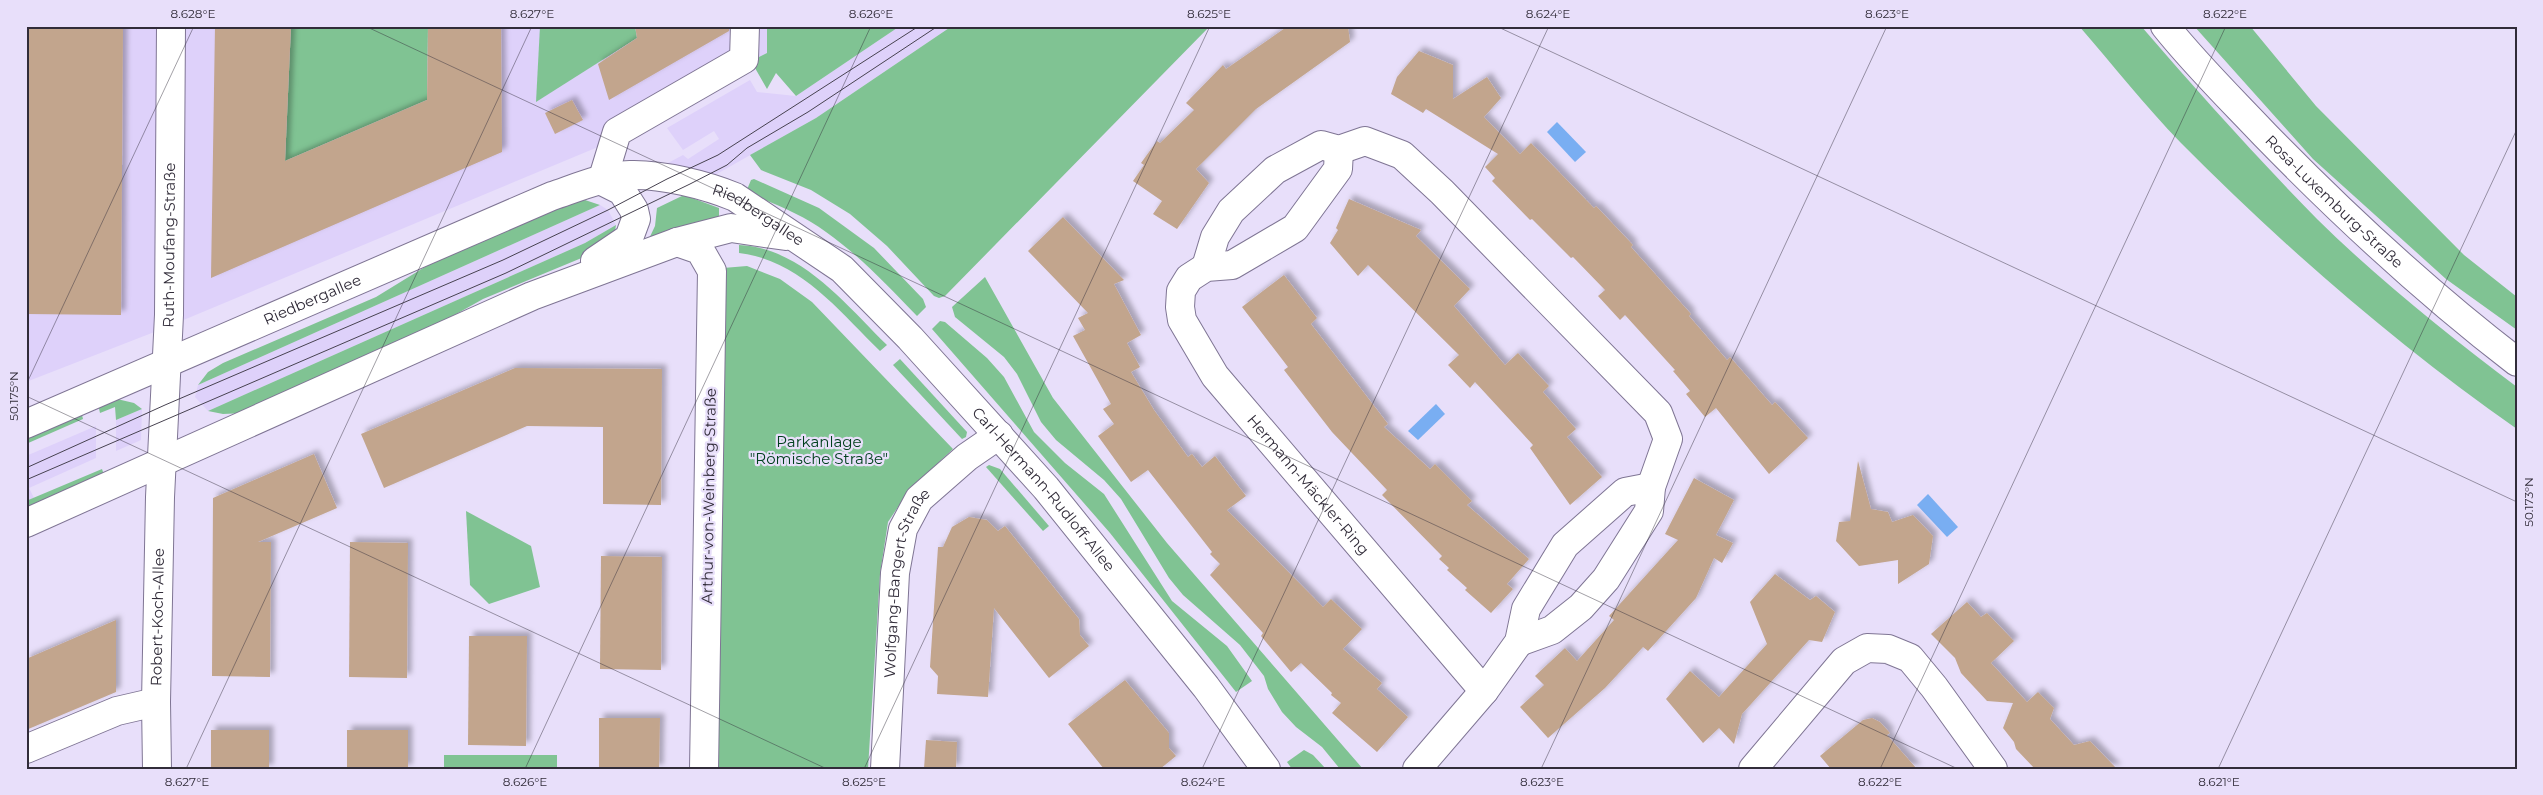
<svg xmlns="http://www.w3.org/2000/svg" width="2543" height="795" viewBox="0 0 2543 795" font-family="Montserrat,sans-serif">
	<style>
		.built { fill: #ded1fa }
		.green { fill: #80c393 }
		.water { fill: #79aef2 }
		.building { fill: #c2a58d; filter: url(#shadow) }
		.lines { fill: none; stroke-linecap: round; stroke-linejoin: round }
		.minor-casing { stroke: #7f7594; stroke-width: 30 }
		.major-casing { stroke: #7f7594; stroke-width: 30 }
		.minor { stroke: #fff; stroke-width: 28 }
		.major { stroke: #fff; stroke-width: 28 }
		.tram { stroke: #474250; stroke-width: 1 }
		.ticks { fill: none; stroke: #312c39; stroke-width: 1; stroke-opacity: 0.45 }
		.labels { text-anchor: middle; stroke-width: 4.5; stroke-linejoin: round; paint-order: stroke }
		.street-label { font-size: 15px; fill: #312c39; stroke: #e8dffa }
		.park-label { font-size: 15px; fill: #00401d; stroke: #e8dffa }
		.neatline { fill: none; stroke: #312c39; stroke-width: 2 }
		.ticks-label { font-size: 12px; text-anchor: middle; fill: #312c39 }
	</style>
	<defs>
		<filter id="shadow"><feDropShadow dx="4.5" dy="-4.5" stdDeviation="2.5" flood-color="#0004"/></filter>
	</defs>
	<rect width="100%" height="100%" fill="#e8dffa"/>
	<g class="built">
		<polygon points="26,26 767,26 767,62 610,142 162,329 26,382"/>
		<polygon points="900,26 952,26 816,118 708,179 666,164 683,155 688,159 719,139 714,131 683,150 667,128 750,80 757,92 796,96"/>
		<polygon points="600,205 608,210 616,225 585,243 208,411 195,397 198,385"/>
		<polygon points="142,409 141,440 116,451 116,420"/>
		<polygon points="96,426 96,458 29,488 34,498 26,501 26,456"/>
	</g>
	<g class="green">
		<polygon points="291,26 428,26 427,100 285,161"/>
		<polygon points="540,26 635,26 637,38 536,102"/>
		<polygon points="767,26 900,26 796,96 776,73 767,89 751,61 767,53"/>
		<polygon points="952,26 1210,26 945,296 939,298 934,296 887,246 850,214 811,190 761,170 750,155 816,118"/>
		<path d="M2079,26H2141C2198,92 2256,157 2317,219C2379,280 2448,335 2517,387V429C2397,345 2284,247 2181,143C2145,106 2113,65 2079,26Z"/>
		<polygon points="2194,26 2250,26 2316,106 2464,255 2517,297 2517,330 2446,279 2313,159"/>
		<path d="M754,179L819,208L874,248L923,299L926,307L917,316C888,286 860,256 826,232C802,214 774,204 746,192L751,180Z"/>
		<polygon points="684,195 719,208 719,218 647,243 655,226 657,208"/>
		<polygon points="585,200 600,205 198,385 208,372 223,363 376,297 433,262 564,205"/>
		<polygon points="616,225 614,238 596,252 483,299 435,326 245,413 223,414 208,411 585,243"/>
		<path d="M739,245C802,248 845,304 887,345L880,351C838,310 800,260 739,253Z"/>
		<polygon points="747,266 780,279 812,302 953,449 910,489 888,522 880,574 868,769 712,769 723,268"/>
		<polygon points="985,277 1053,398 1167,543 1363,769 1340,769 1322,747 1296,727 1282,712 1268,689 1264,676 1240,645 1183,595 1169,578 1121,499 1104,480 1056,440 1041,422 1017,374 1004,357 955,317 952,307"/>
		<polygon points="940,321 945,322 987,358 1004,377 1034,432 1065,463 1104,494 1172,601 1227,646 1252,681 1236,692 1110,533 932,329"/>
		<polygon points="900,359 967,432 966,437 962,439 893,365"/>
		<polygon points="117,399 134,403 142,409 116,420 115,407 100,413 98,404"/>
		<polygon points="81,411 83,419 26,444 26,436"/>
		<polygon points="989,465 1000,469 1049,526 1043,531 986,467"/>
		<polygon points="102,469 105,478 26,511 26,501"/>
		<polygon points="466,511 531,546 540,587 489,604 470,585"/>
		<polygon points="1304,750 1313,755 1326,769 1292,769 1287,762"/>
		<rect x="444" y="755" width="113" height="14"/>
	</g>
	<g class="water">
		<polygon points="1557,122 1586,152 1575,162 1547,132"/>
		<polygon points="1436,404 1445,414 1418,440 1408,431"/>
		<polygon points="1928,494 1958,527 1947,537 1917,505"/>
	</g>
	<g class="building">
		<polygon points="26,26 123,26 121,315 26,314"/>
		<polygon points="215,26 291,26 285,161 427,100 428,26 501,26 502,152 211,278"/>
		<polygon points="635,26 729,26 729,31 609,100 598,64 637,38"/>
		<polygon points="1288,26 1348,26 1350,42 1256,109 1196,169 1209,183 1177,229 1153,214 1162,201 1133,181 1144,165 1141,163 1157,141 1160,143 1194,110 1186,103 1223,65 1226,69"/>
		<polygon points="1419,51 1453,65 1453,99 1487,77 1501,98 1484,117 1520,154 1531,143 1594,208 1596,206 1633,245 1631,247 1691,314 1689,316 1727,360 1730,357 1772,405 1775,402 1808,438 1769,474 1716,408 1705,417 1686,394 1690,391 1673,371 1675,370 1625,315 1620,320 1598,296 1605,290 1573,257 1571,258 1532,219 1530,220 1492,181 1495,178 1485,167 1498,154 1426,109 1423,113 1391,94 1397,77"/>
		<polygon points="572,100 583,120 555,134 545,113"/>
		<polygon points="1349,199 1421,230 1416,236 1470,289 1454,306 1505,365 1518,353 1549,386 1543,392 1576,429 1567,437 1602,477 1570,505 1530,448 1533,445 1475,382 1470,388 1448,365 1459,355 1368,265 1358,276 1330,243 1338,230 1336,228"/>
		<polygon points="1063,217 1124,280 1114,284 1141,335 1127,343 1140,367 1131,372 1154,410 1188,457 1192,454 1202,467 1215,456 1246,496 1227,510 1323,607 1331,599 1362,629 1343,649 1382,683 1377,689 1408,717 1377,752 1332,713 1341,703 1331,695 1332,693 1301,663 1291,672 1261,636 1263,633 1210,575 1220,564 1210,554 1212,552 1148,470 1131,482 1098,436 1114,424 1103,409 1111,404 1073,336 1085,330 1078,318 1088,313 1028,251"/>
		<polygon points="1284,275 1317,318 1311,324 1388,424 1384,427 1430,469 1435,464 1472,501 1467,505 1529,559 1507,584 1513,589 1491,613 1465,590 1467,588 1447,570 1449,568 1439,559 1442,556 1382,495 1387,490 1332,432 1284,370 1288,367 1242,307"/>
		<polygon points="515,368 662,369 661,505 603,504 603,427 527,426 384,488 361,434"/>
		<polygon points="314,454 337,508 258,542 271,542 270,677 212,676 213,498"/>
		<polygon points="1858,461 1871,509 1888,512 1892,522 1913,515 1933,536 1929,564 1898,584 1898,560 1859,566 1836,541 1839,522 1850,521"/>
		<polygon points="1694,478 1734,500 1716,535 1733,543 1722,563 1714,558 1696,598 1648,651 1643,647 1605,688 1548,738 1520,707 1544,685 1535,676 1565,648 1577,661 1614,620 1609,616 1678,540 1665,534"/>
		<polygon points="969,517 987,520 998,531 1005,526 1079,619 1080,635 1089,646 1049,678 994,608 988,697 937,694 938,676 930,667 938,547 943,547 952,527"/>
		<polygon points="350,542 408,543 407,678 349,677"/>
		<polygon points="601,556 662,557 661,670 600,669"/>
		<polygon points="1775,574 1810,600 1816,596 1835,612 1822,642 1809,640 1742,714 1734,744 1719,728 1703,743 1666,699 1690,671 1719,697 1767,644 1750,602"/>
		<polygon points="1967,602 1981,617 1987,613 2014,641 1991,663 2027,702 2038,692 2054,708 2050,719 2074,745 2090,741 2117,769 2035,769 2016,749 2014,742 2003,728 2013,703 1987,701 1961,673 1955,658 1931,634"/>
		<polygon points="116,620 116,692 26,730 26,659"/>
		<polygon points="469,636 527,636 526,746 468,745"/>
		<polygon points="1125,680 1169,733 1169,748 1176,756 1160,769 1104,769 1068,724"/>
		<polygon points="599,718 660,718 659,769 599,769"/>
		<polygon points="1872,718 1880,722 1890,733 1887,735 1917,769 1831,769 1820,756 1863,720"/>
		<rect x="211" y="730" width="58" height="39"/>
		<rect x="347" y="730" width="61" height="39"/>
		<polygon points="926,740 957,742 956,769 924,769"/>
	</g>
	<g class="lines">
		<defs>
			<g id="minor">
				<path id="s1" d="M1339,150L1338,169L1295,228L1232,265L1206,267L1189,278L1181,291L1180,307L1182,320L1215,376L1484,691"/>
				<polyline points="602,181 617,132 744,59 745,26"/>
				<polyline points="677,242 700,250 712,271 704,769"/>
				<polyline points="595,261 629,238 636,219 634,210 622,191 602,181"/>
				<polyline points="1206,267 1215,237 1231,211 1275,170 1321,145 1339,150 1365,141 1402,155 1442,192 1658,413 1668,439 1651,487 1649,511 1606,579 1581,607 1552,630 1519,642"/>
				<path id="s2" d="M26,424L552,196C576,188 604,176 630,175C662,174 706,185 735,197L842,269L910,338L1046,488L1206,687L1266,769"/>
				<polyline points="26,523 532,296 677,242 731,228 786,236"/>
				<polyline points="26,749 117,711 156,702"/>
				<path id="s3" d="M157,769L156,702L160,497L169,315L171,26"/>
				<path id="s4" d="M885,769L895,573L903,529L919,499L967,457L999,435"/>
				<polyline points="1417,769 1484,691 1519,642 1526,609 1565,545 1625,492 1651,487"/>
				<polyline points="1753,769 1844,661 1867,648 1888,649 1910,658 1934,687 1993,769"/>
			</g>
			<g id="major">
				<path id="s5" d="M2165,26C2196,65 2231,99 2265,135C2344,216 2427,293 2517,362"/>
			</g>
		</defs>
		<use href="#minor" class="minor-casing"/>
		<use href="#major" class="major-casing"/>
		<use href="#minor" class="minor"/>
		<use href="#major" class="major"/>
		<g class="tram">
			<polyline points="26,468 165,405 503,260 608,210 667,179 718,155 919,26"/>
			<polyline points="26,480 506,273 690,184 727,165 747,148 808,112 938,26"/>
		</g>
	</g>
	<path class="ticks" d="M365,26L1958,769M1496,26L2517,502M26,385L194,26M26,396L827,769M186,769L532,26M525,769L871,26M864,769L1210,26M1202,769L1549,26M1541,769L1887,26M1880,769L2226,26M2218,769L2517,129"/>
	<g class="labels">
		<g class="street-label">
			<text dy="5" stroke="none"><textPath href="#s5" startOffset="244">Rosa-Luxemburg-Straße</textPath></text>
			<text dy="5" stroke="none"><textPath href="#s2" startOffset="791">Riedbergallee</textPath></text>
			<text dy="5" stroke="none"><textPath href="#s3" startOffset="524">Ruth-Moufang-Straße</textPath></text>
			<text dy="5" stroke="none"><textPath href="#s2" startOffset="312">Riedbergallee</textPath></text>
			<text dy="5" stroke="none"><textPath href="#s1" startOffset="464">Hermann-Mäckler-Ring</textPath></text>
			<text dy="5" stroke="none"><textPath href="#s2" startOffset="1190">Carl-Hermann-Rudloff-Allee</textPath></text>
			<text transform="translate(709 496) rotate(-89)" y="5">Arthur-von-Weinberg-Straße</text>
			<text dy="5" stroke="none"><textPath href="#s4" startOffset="189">Wolfgang-Bangert-Straße</textPath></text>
			<text dy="5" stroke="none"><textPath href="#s3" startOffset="152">Robert-Koch-Allee</textPath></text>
		</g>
		<g class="park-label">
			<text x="819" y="447">Parkanlage<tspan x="819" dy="17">"Römische Straße"</tspan></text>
		</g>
	</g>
	<rect width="2543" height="795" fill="none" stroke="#e8dffa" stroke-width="55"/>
	<rect x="28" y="28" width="2488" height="740" class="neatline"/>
	<g class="ticks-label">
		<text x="193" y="18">8.628°E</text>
		<text x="532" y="18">8.627°E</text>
		<text x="871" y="18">8.626°E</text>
		<text x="1209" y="18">8.625°E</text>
		<text x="1548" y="18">8.624°E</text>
		<text x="1887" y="18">8.623°E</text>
		<text x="2225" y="18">8.622°E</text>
		<text transform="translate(14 396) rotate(-90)" y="4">50.175°N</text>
		<text transform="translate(2529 502) rotate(-90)" y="4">50.173°N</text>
		<text x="187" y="786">8.627°E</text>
		<text x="525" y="786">8.626°E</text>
		<text x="864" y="786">8.625°E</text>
		<text x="1203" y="786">8.624°E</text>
		<text x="1542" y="786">8.623°E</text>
		<text x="1880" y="786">8.622°E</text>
		<text x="2219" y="786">8.621°E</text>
	</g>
</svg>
